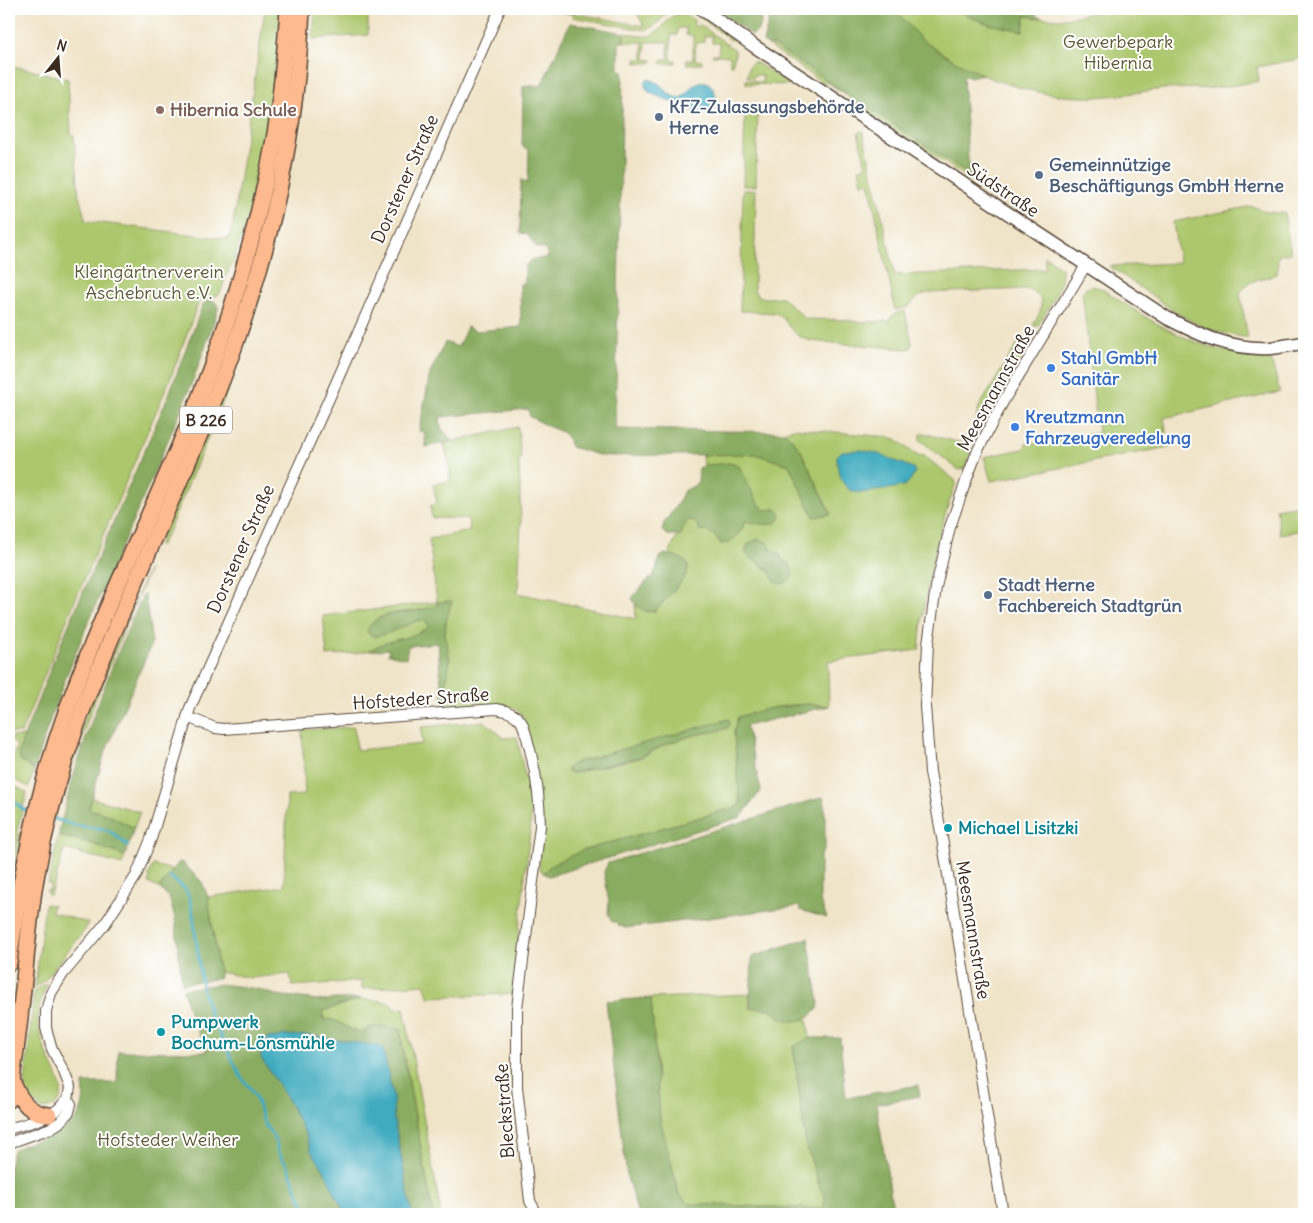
<svg xmlns="http://www.w3.org/2000/svg" width="1313" height="1223" viewBox="0 0 1313 1223" font-family="Delius,sans-serif">
	<style>
		.green { fill: #acc76d; stroke: #747846; fill-rule: evenodd }
		.forest { fill: #89ac60; stroke: #626b3f }
		.water { fill: #40abbf; stroke: #3e6a6e }
		.lines { fill: none; stroke-linecap: round; stroke-linejoin: round }
		.stream { stroke: #40abbf; stroke-width: 3 }
		.minor-casing { stroke: #564638; stroke-width: 12 }
		.tertiary-casing { stroke: #564638; stroke-width: 15 }
		.primary-casing { stroke: #564638; stroke-width: 18 }
		.minor { stroke: #fff; stroke-width: 10 }
		.tertiary { stroke: #fff; stroke-width: 12 }
		.primary { stroke: #fcba8e; stroke-width: 15 }
		.education-dot { fill: #8d6e63; stroke: #fff; stroke-width: 2 }
		.service-dot { fill: #5c6f8a; stroke: #fff; stroke-width: 2 }
		.shop-dot { fill: #3f7fe0; stroke: #fff; stroke-width: 2 }
		.culture-dot { fill: #0f9aa8; stroke: #fff; stroke-width: 2 }
		.labels { text-anchor: middle; stroke-width: 4; stroke-linejoin: round; paint-order: stroke }
		.shield { fill: #fff; stroke: #766a62; stroke-width: 1 }
		.shield-label { font-size: 16px; font-weight: bold; fill: #3b2a1e }
		.park-label { font-size: 18px; fill: #5d5936; stroke: #fff }
		.service-label { font-size: 18px; font-weight: bold; fill: #4e5e75; stroke: #fff; text-anchor: start }
		.education-label { font-size: 18px; font-weight: bold; fill: #785e54; stroke: #fff; text-anchor: start }
		.street-label { font-size: 18px; fill: #3b2a1e; stroke: #fff }
		.shop-label { font-size: 18px; font-weight: bold; fill: #366cbe; stroke: #fff; text-anchor: start }
		.culture-label { font-size: 18px; font-weight: bold; fill: #0d838f; stroke: #fff; text-anchor: start }
	</style>
	<rect width="100%" height="100%" fill="#fff"/>
	<filter id="ink" filterUnits="userSpaceOnUse"><feTurbulence type="fractalNoise" baseFrequency=".02" numOctaves="2"/><feDisplacementMap in="SourceGraphic" scale="10" xChannelSelector="R" yChannelSelector="G"/><feConvolveMatrix kernelMatrix="1 2 1 2 8 2 1 2 1" color-interpolation-filters="sRGB"/></filter>
	<filter id="wash" filterUnits="userSpaceOnUse"><feTurbulence type="fractalNoise" baseFrequency=".0096" numOctaves="4" result="noise"/><feDisplacementMap in="SourceGraphic" scale="20" xChannelSelector="R" yChannelSelector="G"/><feGaussianBlur stdDeviation="1.12" result="paint"/><feColorMatrix in="noise" values="0 0 0 0 0 0 0 0 0 0 0 0 0 0 0 0 0 1.4 0 .05"/><feComposite in="paint" operator="in"/></filter>
	<g filter="url(#wash)">
		<rect width="100%" height="100%" fill="#f0e4c8"/>
		<g class="green">
			<polygon points="265,9 280,9 277,58 257,191 233,263 226,276 220,294 214,297 207,297 199,301 171,377 71,610 21,733 9,733 9,65 68,79 71,134 74,135 79,196 86,221 228,239 233,224"/>
			<polygon points="315,9 368,9 368,35 313,39"/>
			<path d="M544,9H552L644,26L635,9H669L668,12C660,20 654,29 643,30L573,17L572,14Z"/>
			<polygon points="689,9 693,9 734,39 731,40"/>
			<path d="M894,9H956L969,16L989,24L1023,31L1025,16L1059,19L1114,9H1304V58L1257,67L1259,81C1244,83 1229,87 1214,88C1197,89 1181,88 1164,89C1136,92 1109,98 1081,97C1029,96 962,73 922,40C911,31 903,19 894,9Z"/>
			<path d="M682,12L695,21L693,24L697,27L699,24L735,50V55L732,65H730V56L712,55L713,54H718L719,43H712V36H704V42L696,43L695,60L702,61V63L699,64H687L686,60H693V36L686,35V28H678L677,35H671V60H676V63L663,64L661,63L662,60H668V42H646L645,59L652,60V62L650,63H636V59H643V42H624V33C632,34 641,37 649,36C663,32 667,15 682,12Z"/>
			<polygon points="773,45 972,176 973,181 849,100 850,98 827,82 825,84 769,46"/>
			<polygon points="753,62 757,63 790,85 746,84 746,80 754,80 755,82 763,82 762,75 755,75 754,77 747,77 749,66"/>
			<polygon points="748,104 755,105 758,109 756,186 743,186 745,110 745,108"/>
			<path d="M860,131L863,132L895,275L1045,269V256L1061,268C1066,284 1045,314 1037,327L1033,325C1042,311 1048,295 1026,289L927,293C919,296 913,300 909,307L895,310L869,182L862,183L859,169L866,166L858,133Z"/>
			<path d="M743,190H756L754,290C761,302 771,297 782,297L806,319L848,320L857,322L890,321C891,313 898,313 905,311L912,343L911,348L907,349L810,341L797,335L790,328L784,319L776,313L740,311Z"/>
			<path d="M1252,206L1267,212L1284,213L1291,253L1279,255C1276,262 1280,268 1276,274C1261,281 1250,277 1240,293L1248,338L1222,333L1201,326L1180,315L1109,266L1179,263L1173,222Z"/>
			<path d="M1091,286L1101,288C1153,323 1202,356 1268,355L1273,367L1280,392L1164,418L1169,447L991,481L984,457L1023,449L1026,444L1098,433L1082,292L1085,289Z"/>
			<polygon points="253,307 256,309 220,409 169,530 160,546 158,545"/>
			<polygon points="1018,343 1026,348 1026,350 1016,366 1012,366 997,392 969,449 971,452 965,468 959,470 920,440 920,435 923,433 957,442 966,441 975,422 979,407"/>
			<path d="M518,427L521,457L519,461L521,522L518,593L636,619L635,604L647,612L655,611L684,578L688,569L680,558L669,555L677,536L681,535C685,520 692,512 700,531C710,530 715,536 721,544L730,542L742,529L745,521L767,524L761,505H759L733,464L703,465L702,455L755,454L789,465L814,517L831,513L801,451L793,440L784,432L793,428L888,437L896,439L916,455L920,456L923,455L955,480L956,483C936,536 924,593 919,650L828,661L829,706C796,701 770,708 738,717L734,732L740,806L581,851L553,864L543,873L539,868L542,827L524,719C521,712 517,709 509,707C497,703 462,708 447,708L445,688L450,660L445,633L446,622L451,601L437,603V606L414,611L394,613L408,624L419,620L426,621L429,626C415,638 398,639 381,645C376,646 372,650 367,651C354,654 340,654 327,656L323,616L437,602L429,539L470,531L468,519L432,518L430,506L437,504L433,484L450,481L449,475H451L444,443ZM767,542L774,552L779,553L783,561L790,566L792,571L773,578L770,571L748,556L746,553V548ZM729,720L727,728L717,731L694,735L666,744L640,758L572,773L566,771L570,766L577,762Z"/>
			<polygon points="1304,504 1304,530 1280,534 1276,509"/>
			<polygon points="149,569 92,708 72,765 61,803 58,802 88,707"/>
			<polygon points="484,721 504,738 517,737 530,801 531,821 512,994 429,997 424,984 362,989 361,981 292,986 290,974 251,978 219,972 208,897 284,886 287,796 305,795 302,730 354,727 357,750 422,744 421,727"/>
			<path d="M24,736C17,758 15,756 34,770L29,787L9,777V766L17,746L9,738V737Z"/>
			<polygon points="9,783 27,793 17,830 18,835 9,889 10,832 9,832"/>
			<polygon points="92,798 140,812 134,828 109,815 89,809"/>
			<polygon points="22,832 25,832 11,900 20,833"/>
			<polygon points="58,836 90,843 125,856 122,865 64,849 56,879 50,895 47,894 47,890 49,891 51,885 48,884"/>
			<polygon points="153,865 173,870 159,888 148,883 150,878 148,877"/>
			<polygon points="45,904 53,905 51,912 88,923 85,930 53,969 45,980 35,987"/>
			<path d="M48,983C40,998 36,1015 40,1032C42,1041 45,1050 49,1058C57,1076 76,1107 41,1109L32,1100L26,1089L25,1083L34,991Z"/>
			<path d="M750,994V1008L771,1009C781,1022 792,1021 807,1019L810,1038L793,1047L806,1144L820,1188L825,1196V1205L820,1209L689,1204L679,1195L660,1119L651,998Z"/>
			<path d="M360,999L382,1001L391,1003L393,1009L404,1008L441,1214H433L402,1044L401,1029C385,1030 364,1036 349,1030C339,1025 335,1021 323,1019V1011Z"/>
		</g>
		<g class="forest">
			<path d="M715,9H757C763,18 763,29 752,35Z"/>
			<polygon points="770,9 894,9 922,40 953,60 982,74 970,77 963,76 968,159 972,176 773,45 769,46 763,42 768,24"/>
			<polygon points="956,9 1034,9 1035,13 1041,18 1025,16 1023,31 989,24 969,16"/>
			<path d="M570,23L624,33V42H619V70L623,71L615,429L784,432L793,440L801,451L831,514L814,517L789,465L755,454L602,456L571,447C565,429 560,432 545,425C540,422 535,419 530,417L528,409L440,417L441,428L453,441L426,447L424,431H419L430,373L445,342L458,347L467,327L476,331L521,327L520,284L525,283V266L533,259L547,258L548,255L545,249L536,247L527,234L520,233L521,180L528,183L529,150L522,146L523,86H541Z"/>
			<path d="M208,300C214,300 218,303 218,309C203,356 185,402 165,447C120,554 67,658 34,770L20,760L19,752L24,736L57,652L169,394L203,304Z"/>
			<path d="M729,463L739,466L759,505H761L763,510L776,509L780,513L781,516C776,530 756,523 745,521C742,532 733,543 722,544C715,536 710,530 700,531C692,512 685,520 681,535H668L662,531L664,523L678,503L684,491L695,485L698,481L699,468L707,465Z"/>
			<path d="M758,539L765,541L774,551L780,554L783,562L789,564C789,564 792,570 792,571C794,580 783,587 776,582C772,579 772,574 770,571L748,556L746,553L748,544Z"/>
			<path d="M665,554C672,555 687,558 688,567C690,576 662,603 655,611C646,614 635,607 632,598L647,581L653,577L660,557Z"/>
			<path d="M143,595H145L152,643L104,755L89,809L109,815L134,828L125,856L90,843L58,836C77,752 108,673 143,595Z"/>
			<path d="M452,601L446,622L445,633L450,660L445,688L447,709H443L438,643L408,646L406,658L388,654L389,649L369,651C373,649 376,646 380,645C397,638 415,638 429,626L426,621L419,620L391,632L374,637L367,632C372,613 397,614 414,611C421,610 429,608 437,606V602Z"/>
			<polygon points="808,704 829,706 746,726 761,790 741,817 553,875 549,876 543,873 553,864 581,851 740,806 734,732 738,717 771,708"/>
			<polygon points="729,719 730,723 728,728 717,731 694,735 666,744 640,757 572,773 566,771 570,766 577,762"/>
			<polygon points="823,797 825,804 825,847 820,857 820,901 827,918 800,910 799,906 701,919 625,928 618,925 616,922 613,922 611,921 608,914 609,903 604,872 608,863"/>
			<polygon points="179,862 185,864 184,865 191,871 202,882 208,897 220,978 182,984 175,918 169,897 159,888"/>
			<path d="M808,938L819,1003L818,1009C815,1012 812,1015 808,1017C796,1025 779,1020 771,1009L750,1008L752,957Z"/>
			<path d="M221,984L258,989L276,995L327,1001L334,999H360L323,1011V1019L333,1020L350,1028V1030L366,1032L367,1028L381,1026L401,1029L402,1045L433,1214H9V1167L13,1150C47,1133 90,1134 83,1083H117L118,1051L207,1052L189,1012L183,989Z"/>
			<polygon points="651,998 660,1119 679,1195 689,1204 820,1209 824,1205 825,1196 820,1188 806,1144 793,1047 810,1038 840,1038 846,1098 918,1085 920,1096 876,1104 894,1214 638,1214 627,1177 606,1001"/>
		</g>
		<g class="water">
			<path d="M647,79C665,81 662,95 680,98C687,95 689,88 695,84C712,74 718,96 716,108C703,118 681,106 667,100C661,97 654,96 649,92C645,89 645,86 645,82Z"/>
			<path d="M861,450L876,453L913,468L915,472C912,477 910,482 905,485C898,488 862,494 855,492C841,489 836,467 837,456L842,451Z"/>
			<polygon points="284,1035 313,1036 379,1046 383,1049 393,1096 394,1119 412,1214 345,1214 323,1168 311,1151 306,1135 286,1097 261,1058 261,1051 267,1038 278,1037"/>
		</g>
		<g class="lines">
			<g class="stream">
				<polyline points="9,798 23,809 32,812"/>
				<polyline points="52,818 74,825 104,829 114,834 128,846"/>
				<polyline points="169,876 184,888 189,896 193,914 202,987 210,1015 241,1077 250,1088 256,1098 264,1123 276,1141 278,1152 287,1165 301,1199 309,1214"/>
			</g>
		</g>
	</g>
	<g filter="url(#ink)">
		<g class="lines">
			<defs>
				<g id="minor">
					<path d="M187,717L215,728L224,729L496,709C504,710 514,713 520,720C524,725 525,732 527,738C535,767 540,795 540,826L517,1008V1087L530,1201L537,1214"/>
					<path d="M9,1129C24,1124 44,1120 57,1110C62,1106 64,1102 68,1099"/>
					<polyline points="9,1143 51,1128 59,1123 69,1112 71,1104 68,1099 70,1087 64,1072 52,1049 46,1028 46,1011 51,993 63,974 105,924 136,876 151,839 190,708 336,383 500,9"/>
					<polyline points="1003,1214 942,838 930,772 925,706 928,644 936,587 950,527 966,481 977,452 1004,400 1086,265"/>
				</g>
				<path id="tertiary" d="M702,9L754,46L1167,318C1200,335 1231,350 1270,348C1281,347 1293,344 1304,343"/>
				<g id="primary">
					<path d="M9,963C20,876 37,792 67,709C117,570 191,441 234,300C251,245 265,190 275,134C282,92 285,51 288,9"/>
					<path d="M12,1080C18,1097 28,1114 49,1115"/>
					<path d="M9,1100C14,1066 19,1032 22,998C27,956 29,914 37,873C44,834 54,795 66,757C79,717 94,678 111,639C143,562 179,486 211,408C254,303 285,191 297,77C299,54 301,32 302,9"/>
				</g>
			</defs>
			<use href="#minor" class="minor-casing"/>
			<use href="#tertiary" class="tertiary-casing"/>
			<use href="#primary" class="primary-casing"/>
			<use href="#minor" class="minor"/>
			<use href="#tertiary" class="tertiary"/>
			<use href="#primary" class="primary"/>
		</g>
	</g>
	<circle class="education-dot" cx="160" cy="110" r="5"/>
	<g class="service-dot">
		<circle cx="659" cy="117" r="5"/>
		<circle cx="1039" cy="175" r="5"/>
		<circle cx="988" cy="595" r="5"/>
	</g>
	<g class="shop-dot">
		<circle cx="1051" cy="368" r="5"/>
		<circle cx="1015" cy="427" r="5"/>
	</g>
	<g class="culture-dot">
		<circle cx="948" cy="828" r="5"/>
		<circle cx="161" cy="1032" r="5"/>
	</g>
	<g class="labels">
		<rect class="shield" x="180" y="406.5" width="52" height="27" rx="4"/>
		<g class="shield-label">
			<text x="206" y="426">B 226</text>
		</g>
		<g class="park-label">
			<text x="1118" y="48">Gewerbepark<tspan x="1118" dy="21">Hibernia</tspan></text>
			<text x="149" y="278">Kleingärtnerverein<tspan x="149" dy="21">Aschebruch e.V.</tspan></text>
			<text x="168" y="1146">Hofsteder Weiher</text>
		</g>
		<g class="service-label">
			<text x="669" y="113">KFZ-Zulassungsbehörde<tspan x="669" dy="21">Herne</tspan></text>
			<text x="1049" y="171">Gemeinnützige<tspan x="1049" dy="21">Beschäftigungs GmbH Herne</tspan></text>
			<text x="998" y="591">Stadt Herne<tspan x="998" dy="21">Fachbereich Stadtgrün</tspan></text>
		</g>
		<g class="education-label">
			<text x="170" y="116">Hibernia Schule</text>
		</g>
		<g class="street-label">
			<text transform="translate(405 179) rotate(-66)" y="6">Dorstener Straße</text>
			<text transform="translate(1003 190) rotate(34)" y="6">Südstraße</text>
			<text transform="translate(996 388) rotate(-61)" y="6">Meesmannstraße</text>
			<text transform="translate(241 549) rotate(-66)" y="6">Dorstener Straße</text>
			<text transform="translate(421 699) rotate(-4)" y="6">Hofsteder Straße</text>
			<text transform="translate(973 930) rotate(81)" y="6">Meesmannstraße</text>
			<text transform="translate(505 1111) rotate(-94)" y="6">Bleckstraße</text>
		</g>
		<g class="shop-label">
			<text x="1061" y="364">Stahl GmbH<tspan x="1061" dy="21">Sanitär</tspan></text>
			<text x="1025" y="423">Kreutzmann<tspan x="1025" dy="21">Fahrzeugveredelung</tspan></text>
		</g>
		<g class="culture-label">
			<text x="958" y="834">Michael Lisitzki</text>
			<text x="171" y="1028">Pumpwerk<tspan x="171" dy="21">Bochum-Lönsmühle</tspan></text>
		</g>
	</g>
	<rect width="1313" height="1223" fill="none" stroke="#fff" stroke-width="30"/>
	<g transform="translate(58 58) rotate(17)" stroke="#ffffff" stroke-width="4" paint-order="stroke">
	<path d="M0-4L9 19L0 12L-9 19Z" fill="#3b2a1e"/>
	<text y="-8" font-size="14" font-weight="bold" text-anchor="middle" fill="#3b2a1e">N</text>
	</g>
</svg>
